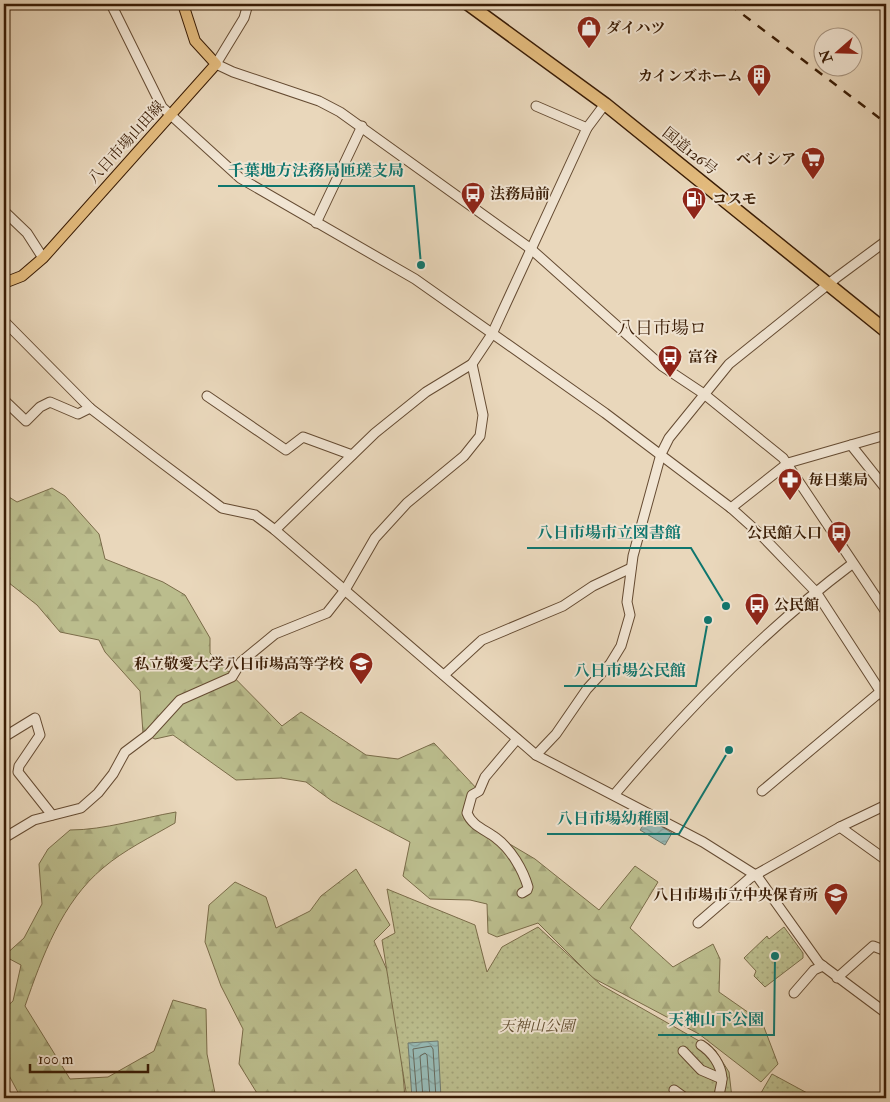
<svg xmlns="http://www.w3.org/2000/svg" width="890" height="1102" viewBox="0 0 890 1102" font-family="'IM FELL Double Pica','Noto Serif JP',serif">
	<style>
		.forest { fill: url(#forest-firs); stroke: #7a6c49 }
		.park { fill: url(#park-dots); stroke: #7a6c49 }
		.water { fill: url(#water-waves); stroke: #717a6e }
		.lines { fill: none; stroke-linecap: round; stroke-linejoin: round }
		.shore { stroke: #686a5c; stroke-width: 1 }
		.minor-casing { stroke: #654b32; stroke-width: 11 }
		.major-casing { stroke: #391c05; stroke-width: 12 }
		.highway-casing { stroke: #391c05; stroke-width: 15 }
		.minor { stroke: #f1e5d3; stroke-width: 9 }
		.major { stroke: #e4bc7e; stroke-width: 10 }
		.highway { stroke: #e4bc7e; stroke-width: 12 }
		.rail { stroke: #391c05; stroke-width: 2.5; stroke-dasharray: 9 9; stroke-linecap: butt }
		.labels { text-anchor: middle; stroke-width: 4; stroke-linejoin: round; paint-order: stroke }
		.poi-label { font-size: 15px; font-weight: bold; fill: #391c05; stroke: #f1e5d3; text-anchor: start }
		.street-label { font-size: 15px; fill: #391c05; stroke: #f1e5d3 }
		.park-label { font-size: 15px; font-style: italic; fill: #604c2e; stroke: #f1e5d3 }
		.quarter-label { font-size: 18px; fill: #391c05; stroke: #f1e5d3 }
		.leader { fill: none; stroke: #0f766e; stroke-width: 2 }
		.callout-dot { fill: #0f766e; stroke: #f1e5d3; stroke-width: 2 }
		.callout-label { font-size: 16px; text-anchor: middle; font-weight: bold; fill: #0f766e; stroke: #f1e5d3; stroke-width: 4; stroke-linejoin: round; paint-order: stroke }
	</style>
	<defs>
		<pattern id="forest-firs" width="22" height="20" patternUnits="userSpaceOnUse" patternTransform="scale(1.25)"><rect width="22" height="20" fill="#bbbd8d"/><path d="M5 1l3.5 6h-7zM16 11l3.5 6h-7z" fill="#a2a278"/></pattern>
		<pattern id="park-dots" width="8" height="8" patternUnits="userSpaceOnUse" patternTransform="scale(1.25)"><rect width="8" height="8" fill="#bbbd8d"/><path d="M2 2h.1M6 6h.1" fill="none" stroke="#a2a278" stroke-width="1.8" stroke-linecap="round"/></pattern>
		<pattern id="water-waves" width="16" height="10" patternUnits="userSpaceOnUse" patternTransform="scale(1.25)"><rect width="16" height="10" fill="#97b9b4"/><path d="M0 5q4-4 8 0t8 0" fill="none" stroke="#839e99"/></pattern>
	</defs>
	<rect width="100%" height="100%" fill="#e9d7bb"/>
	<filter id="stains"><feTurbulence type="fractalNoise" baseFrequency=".004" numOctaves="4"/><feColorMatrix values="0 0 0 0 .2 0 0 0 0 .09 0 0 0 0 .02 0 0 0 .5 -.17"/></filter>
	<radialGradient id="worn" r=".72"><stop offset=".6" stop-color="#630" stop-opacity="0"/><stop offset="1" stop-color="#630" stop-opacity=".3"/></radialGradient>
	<g class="forest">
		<polygon points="52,488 65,496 99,534 105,559 163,582 185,595 210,638 210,653 282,726 301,712 366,755 398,759 434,743 479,791 464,817 535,859 599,910 635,866 658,882 630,928 673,967 713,944 720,959 719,992 762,1022 778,1064 761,1082 699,1034 593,978 538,923 497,937 488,933 487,904 470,900 430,899 403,876 410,842 332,801 306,782 281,778 236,780 173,735 155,739 143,733 140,691 105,652 99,640 60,632 37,605 4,579 4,494 17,502"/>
		<path d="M176,812L175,823C151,837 124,850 103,868C62,902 42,957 25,1006L70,1079L108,1077L154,1051L173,1000L206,1009L207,1054L216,1098H21L4,1066V1009L13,1001L21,965L4,956L24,938L42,904L39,864L48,849L70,830C105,830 141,818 176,812Z"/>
		<polygon points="356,869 390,925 374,941 396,990 405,1098 260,1098 239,1064 243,1029 221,986 205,942 209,905 235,882 266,897 276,928 310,911 321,896"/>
	</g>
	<g class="park">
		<polygon points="387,889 475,925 487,972 502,947 538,927 601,985 715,1050 729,1072 732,1098 407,1098 382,940 395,933"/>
		<polygon points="784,927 803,953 803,958 765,987 754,976 756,971 744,958 767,936 769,939"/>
		<polygon points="772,1074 809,1094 807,1098 758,1098"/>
	</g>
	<g class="water">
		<polygon points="648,818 672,833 665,845 640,830"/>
		<polygon points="438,1041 441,1098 412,1098 408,1043"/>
	</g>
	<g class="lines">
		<g class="shore">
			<polyline points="417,1098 413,1049 431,1046 433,1049 436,1098"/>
			<polyline points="423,1098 420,1056 425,1053 427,1055 430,1098"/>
		</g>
		<defs>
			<g id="minor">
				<polyline points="111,4 162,107 240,178 415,279 605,413 731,508 760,534 816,592 886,700"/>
				<polyline points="248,4 244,18 216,64 233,72 319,101 340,112 531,249 662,366 704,394 783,458 886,612"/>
				<polyline points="183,5 196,4"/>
				<polyline points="536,106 587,128"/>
				<polyline points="4,211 27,233 43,258"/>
				<polyline points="316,223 362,126"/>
				<polyline points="4,321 90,408 154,457 222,508 255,515 275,530 536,755 703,842 757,876 819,963 886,1013"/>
				<polyline points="207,396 286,450 303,437 352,455"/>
				<polyline points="4,400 26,421 40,407 50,402 78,414 90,408"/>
				<polyline points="851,445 886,489"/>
				<polyline points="731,508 788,463 882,436 886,437"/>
				<polyline points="275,530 375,433 426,392 472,364 492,334 587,128 605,104"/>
				<polyline points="444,675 482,640 563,606 593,586 631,568"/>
				<polyline points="4,737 35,718 40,735 19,766 18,772 52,815"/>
				<path d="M517,739L485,777L479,791L472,795L467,813C472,826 486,830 496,838C511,849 523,870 528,887L527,890L522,893"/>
				<polyline points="536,755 556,734 587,689 610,664 621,646 630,615 627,602 633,556 661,454 669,438 729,364 836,278 886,241"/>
				<polyline points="762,791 886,687"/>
				<path d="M614,795C685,711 764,630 852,564"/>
				<polyline points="840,827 886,860"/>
				<polyline points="4,838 34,820 81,808 98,793 113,774 125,752 149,734 180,700 232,677 241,662 275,634 327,613 345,590 375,538 407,503 464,456 480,436 483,415 472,364"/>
				<polyline points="698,923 750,878 840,827 886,805"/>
				<polyline points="837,978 873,946 886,951"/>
				<polyline points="794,993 814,970 823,966"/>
				<path d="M701,1045C712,1052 721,1065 722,1078C722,1085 719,1091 719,1098"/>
				<polyline points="683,1051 701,1070 722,1079"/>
				<polyline points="674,1090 685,1098"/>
			</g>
			<polyline id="major" points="4,283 22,276 43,258 216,64 195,41 183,4"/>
			<polyline id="highway" points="468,4 605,104 886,331"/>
		</defs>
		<use href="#minor" class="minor-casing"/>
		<use href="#major" class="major-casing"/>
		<use href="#highway" class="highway-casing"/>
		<use href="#minor" class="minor"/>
		<use href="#major" class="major"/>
		<use href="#highway" class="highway"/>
		<polyline class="rail" points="729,4 886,123"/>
	</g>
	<defs>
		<symbol id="shop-pin" viewBox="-11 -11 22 30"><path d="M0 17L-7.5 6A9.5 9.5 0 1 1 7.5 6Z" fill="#8f2418" stroke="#f1e5d3"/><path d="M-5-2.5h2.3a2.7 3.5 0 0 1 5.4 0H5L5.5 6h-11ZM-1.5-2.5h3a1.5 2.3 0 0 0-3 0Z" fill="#fff"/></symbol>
		<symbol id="building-pin" viewBox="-11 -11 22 30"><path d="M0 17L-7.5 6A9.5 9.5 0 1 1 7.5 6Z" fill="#8f2418" stroke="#f1e5d3"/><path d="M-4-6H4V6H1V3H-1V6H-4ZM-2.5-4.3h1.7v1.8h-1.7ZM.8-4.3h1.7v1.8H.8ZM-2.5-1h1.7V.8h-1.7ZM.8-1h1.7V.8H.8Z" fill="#fff"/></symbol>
		<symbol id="supermarket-pin" viewBox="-11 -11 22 30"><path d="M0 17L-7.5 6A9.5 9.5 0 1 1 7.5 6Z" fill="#8f2418" stroke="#f1e5d3"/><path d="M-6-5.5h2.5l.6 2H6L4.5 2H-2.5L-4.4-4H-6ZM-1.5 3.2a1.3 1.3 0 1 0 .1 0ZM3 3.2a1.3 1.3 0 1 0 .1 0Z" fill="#fff"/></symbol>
		<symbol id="bus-pin" viewBox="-11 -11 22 30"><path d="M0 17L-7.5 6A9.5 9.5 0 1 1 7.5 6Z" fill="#8f2418" stroke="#f1e5d3"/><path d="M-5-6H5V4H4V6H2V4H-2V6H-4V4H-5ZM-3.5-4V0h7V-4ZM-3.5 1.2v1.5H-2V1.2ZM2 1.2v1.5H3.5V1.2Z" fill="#fff"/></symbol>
		<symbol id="fuel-pin" viewBox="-11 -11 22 30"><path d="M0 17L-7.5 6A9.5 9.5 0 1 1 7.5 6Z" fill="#8f2418" stroke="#f1e5d3"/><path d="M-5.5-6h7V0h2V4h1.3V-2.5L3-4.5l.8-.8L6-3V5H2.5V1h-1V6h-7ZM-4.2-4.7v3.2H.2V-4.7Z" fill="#fff"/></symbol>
		<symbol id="pharmacy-pin" viewBox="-11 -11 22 30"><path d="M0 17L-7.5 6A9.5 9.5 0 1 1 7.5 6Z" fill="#8f2418" stroke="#f1e5d3"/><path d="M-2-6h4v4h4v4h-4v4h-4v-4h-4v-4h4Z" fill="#fff"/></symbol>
		<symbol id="school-pin" viewBox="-11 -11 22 30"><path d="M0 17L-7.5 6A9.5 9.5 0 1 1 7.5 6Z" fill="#8f2418" stroke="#f1e5d3"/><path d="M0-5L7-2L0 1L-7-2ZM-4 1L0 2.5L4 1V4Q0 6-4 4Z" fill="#fff"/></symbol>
	</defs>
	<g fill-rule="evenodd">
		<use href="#shop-pin" x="575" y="14" width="28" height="38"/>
		<use href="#building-pin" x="745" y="62" width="28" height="38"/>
		<use href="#supermarket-pin" x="799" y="145" width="28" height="38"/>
		<use href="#bus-pin" x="459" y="180" width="28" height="38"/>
		<use href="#fuel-pin" x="680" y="185" width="28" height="38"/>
		<use href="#bus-pin" x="656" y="343" width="28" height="38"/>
		<use href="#pharmacy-pin" x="776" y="466" width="28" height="38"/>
		<use href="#bus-pin" x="825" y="519" width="28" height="38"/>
		<use href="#bus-pin" x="743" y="591" width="28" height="38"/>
		<use href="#school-pin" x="347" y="650" width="28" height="38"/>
		<use href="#school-pin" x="822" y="881" width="28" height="38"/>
	</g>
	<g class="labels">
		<g class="poi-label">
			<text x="606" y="33">ダイハツ</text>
			<text x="742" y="81" text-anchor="end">カインズホーム</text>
			<text x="796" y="164" text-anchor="end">ベイシア</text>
			<text x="490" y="199">法務局前</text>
			<text x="712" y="204">コスモ</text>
			<text x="688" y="362">富谷</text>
			<text x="808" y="485">毎日薬局</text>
			<text x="822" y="538" text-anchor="end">公民館入口</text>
			<text x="774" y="610">公民館</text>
			<text x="344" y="669" text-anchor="end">私立敬愛大学八日市場高等学校</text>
			<text x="818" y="900" text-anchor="end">八日市場市立中央保育所</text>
		</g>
		<g class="street-label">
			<text transform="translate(126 142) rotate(-48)" y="5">八日市場山田線</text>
			<text transform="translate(690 151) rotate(39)" y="5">国道126号</text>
		</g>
		<g class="park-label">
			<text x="537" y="1031">天神山公園</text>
		</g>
		<g class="quarter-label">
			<text x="662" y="334">八日市場ロ</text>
		</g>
	</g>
	<path class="leader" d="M421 265L414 186H218M726 606L691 548H527M708 620L696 686H564M729 750L679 834H547M775 956L774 1035H658"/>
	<g class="callout-dot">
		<circle cx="421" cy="265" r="5"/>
		<circle cx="726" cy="606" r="5"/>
		<circle cx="708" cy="620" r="5"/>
		<circle cx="729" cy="750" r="5"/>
		<circle cx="775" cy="956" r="5"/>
	</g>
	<g class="callout-label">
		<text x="316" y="176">千葉地方法務局匝瑳支局</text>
		<text x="609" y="538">八日市場市立図書館</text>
		<text x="630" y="676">八日市場公民館</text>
		<text x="613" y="824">八日市場幼稚園</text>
		<text x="716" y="1025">天神山下公園</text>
	</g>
	<rect width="890" height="1102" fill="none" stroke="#e9d7bb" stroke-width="20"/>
	<rect x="5" y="5" width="880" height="1092" fill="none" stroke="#391c05" stroke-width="2.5"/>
	<rect x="10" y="10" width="870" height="1082" fill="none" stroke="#391c05"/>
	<g transform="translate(838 52) rotate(250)"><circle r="24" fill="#f1e5d3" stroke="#a79581"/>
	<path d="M0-4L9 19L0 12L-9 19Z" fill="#8f2418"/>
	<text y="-8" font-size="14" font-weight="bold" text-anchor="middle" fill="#391c05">N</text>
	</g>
	<path d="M30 1064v8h118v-8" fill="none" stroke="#391c05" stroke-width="2.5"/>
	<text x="38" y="1064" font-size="15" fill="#391c05" stroke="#f1e5d3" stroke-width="4" paint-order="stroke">100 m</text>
	<rect width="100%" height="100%" filter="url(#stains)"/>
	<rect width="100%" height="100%" fill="url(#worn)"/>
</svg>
